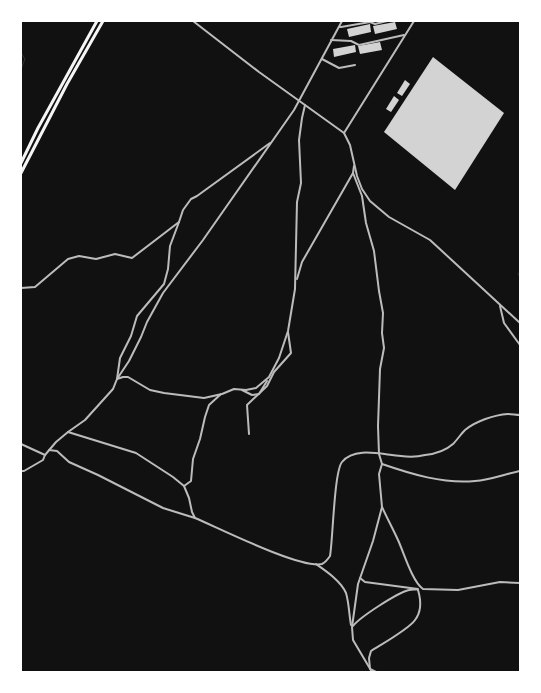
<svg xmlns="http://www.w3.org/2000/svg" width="541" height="693" viewBox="0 0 541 693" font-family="Commissioner,sans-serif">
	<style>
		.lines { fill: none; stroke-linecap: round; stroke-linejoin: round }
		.stream { stroke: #333; stroke-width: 1 }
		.building { fill: #d3d3d3 }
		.minor { stroke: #bcbcbc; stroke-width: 2 }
		.trunk { stroke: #f5f5f5; stroke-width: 3 }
	</style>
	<rect width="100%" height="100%" fill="#111"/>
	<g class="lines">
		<g class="stream">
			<polyline points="21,53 25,59 21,69"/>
			<polyline points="518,273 520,278"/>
		</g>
	</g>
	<g class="building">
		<polygon points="395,22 397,29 375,34 373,26"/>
		<polygon points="370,24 371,32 349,37 347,29"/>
		<polygon points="380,42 382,50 360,54 358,46"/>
		<polygon points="355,45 356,52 334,57 333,49"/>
		<polygon points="433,57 504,113 455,190 384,132"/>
		<polygon points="405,80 410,84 402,96 397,93"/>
		<polygon points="394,96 399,100 391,112 386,109"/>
	</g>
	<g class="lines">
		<g class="minor">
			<polyline points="193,21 259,72 344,133 414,21"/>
			<polyline points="339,27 341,27 370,22 375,24 387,21"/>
			<polyline points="331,40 351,41 359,45 404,35"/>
			<polyline points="322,59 339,68 355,65"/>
			<polyline points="344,133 350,145 357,176 362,189 370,201 389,217 430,240 520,323"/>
			<polyline points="354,166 353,173 362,196 366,223 374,251 379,291 383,313 382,333 384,348 380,369 378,426 379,454 382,464 379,474 382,507 373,541 358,584 352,627 353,640 372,672"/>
			<polyline points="179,222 170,246 168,269 164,284 137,316 131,336 120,358 117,379 123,377 128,377 150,390 164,393 204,398 222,394 234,389 246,390 256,388 269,377 279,358 288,331 295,289 297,202 301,183 299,140 302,118 305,105"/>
			<polyline points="297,279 302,262 353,173"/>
			<polyline points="21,288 35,287 68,259 79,256 96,259 115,254 132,258 179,222 183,210 191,199 197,196 270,143"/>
			<polyline points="500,306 504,323 520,345"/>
			<polyline points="242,390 252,395 259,394 267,381"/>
			<path d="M68,432L136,453L173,477L184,486L189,498L192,512L195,518C219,528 300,569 322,564C326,562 328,559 330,556C333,539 334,472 342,462C355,446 383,455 401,456C409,457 417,457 425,455C435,454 445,451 453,444C457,440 461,434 465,430C476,421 494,415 508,414C512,414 516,415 520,415"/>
			<polyline points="249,434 247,405 267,386 274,372 291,353 288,332"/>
			<polyline points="21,444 45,455"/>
			<polyline points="49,450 57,451 69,462 98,475 163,508 195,518"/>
			<path d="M382,464C411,474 443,484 475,481C490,480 505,474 520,471"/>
			<polyline points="21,471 24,471 43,460 45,455 56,442 68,432 85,420 113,389 117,379 129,361 141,337 147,322 163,293 203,240 294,110 342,21"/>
			<polyline points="184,486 191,481 193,459 200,439 205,417 209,405 221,394"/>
			<path d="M382,507C387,518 393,529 398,540C404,553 412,581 423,589L458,590L500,582L520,583"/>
			<path d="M316,564C326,571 341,581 346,593C349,603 349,614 351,625"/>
			<path d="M353,626C360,617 397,593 409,590C412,589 415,590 418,589L365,582L360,578"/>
			<path d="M376,672L370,669L369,658L371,651C382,644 409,629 415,620C422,611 421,600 418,590"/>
		</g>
		<g class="trunk">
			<polyline points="21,163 38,128 97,21"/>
			<polyline points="21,173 67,84 103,21"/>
		</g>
	</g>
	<rect width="541" height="693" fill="none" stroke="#ffffff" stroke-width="44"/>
</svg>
